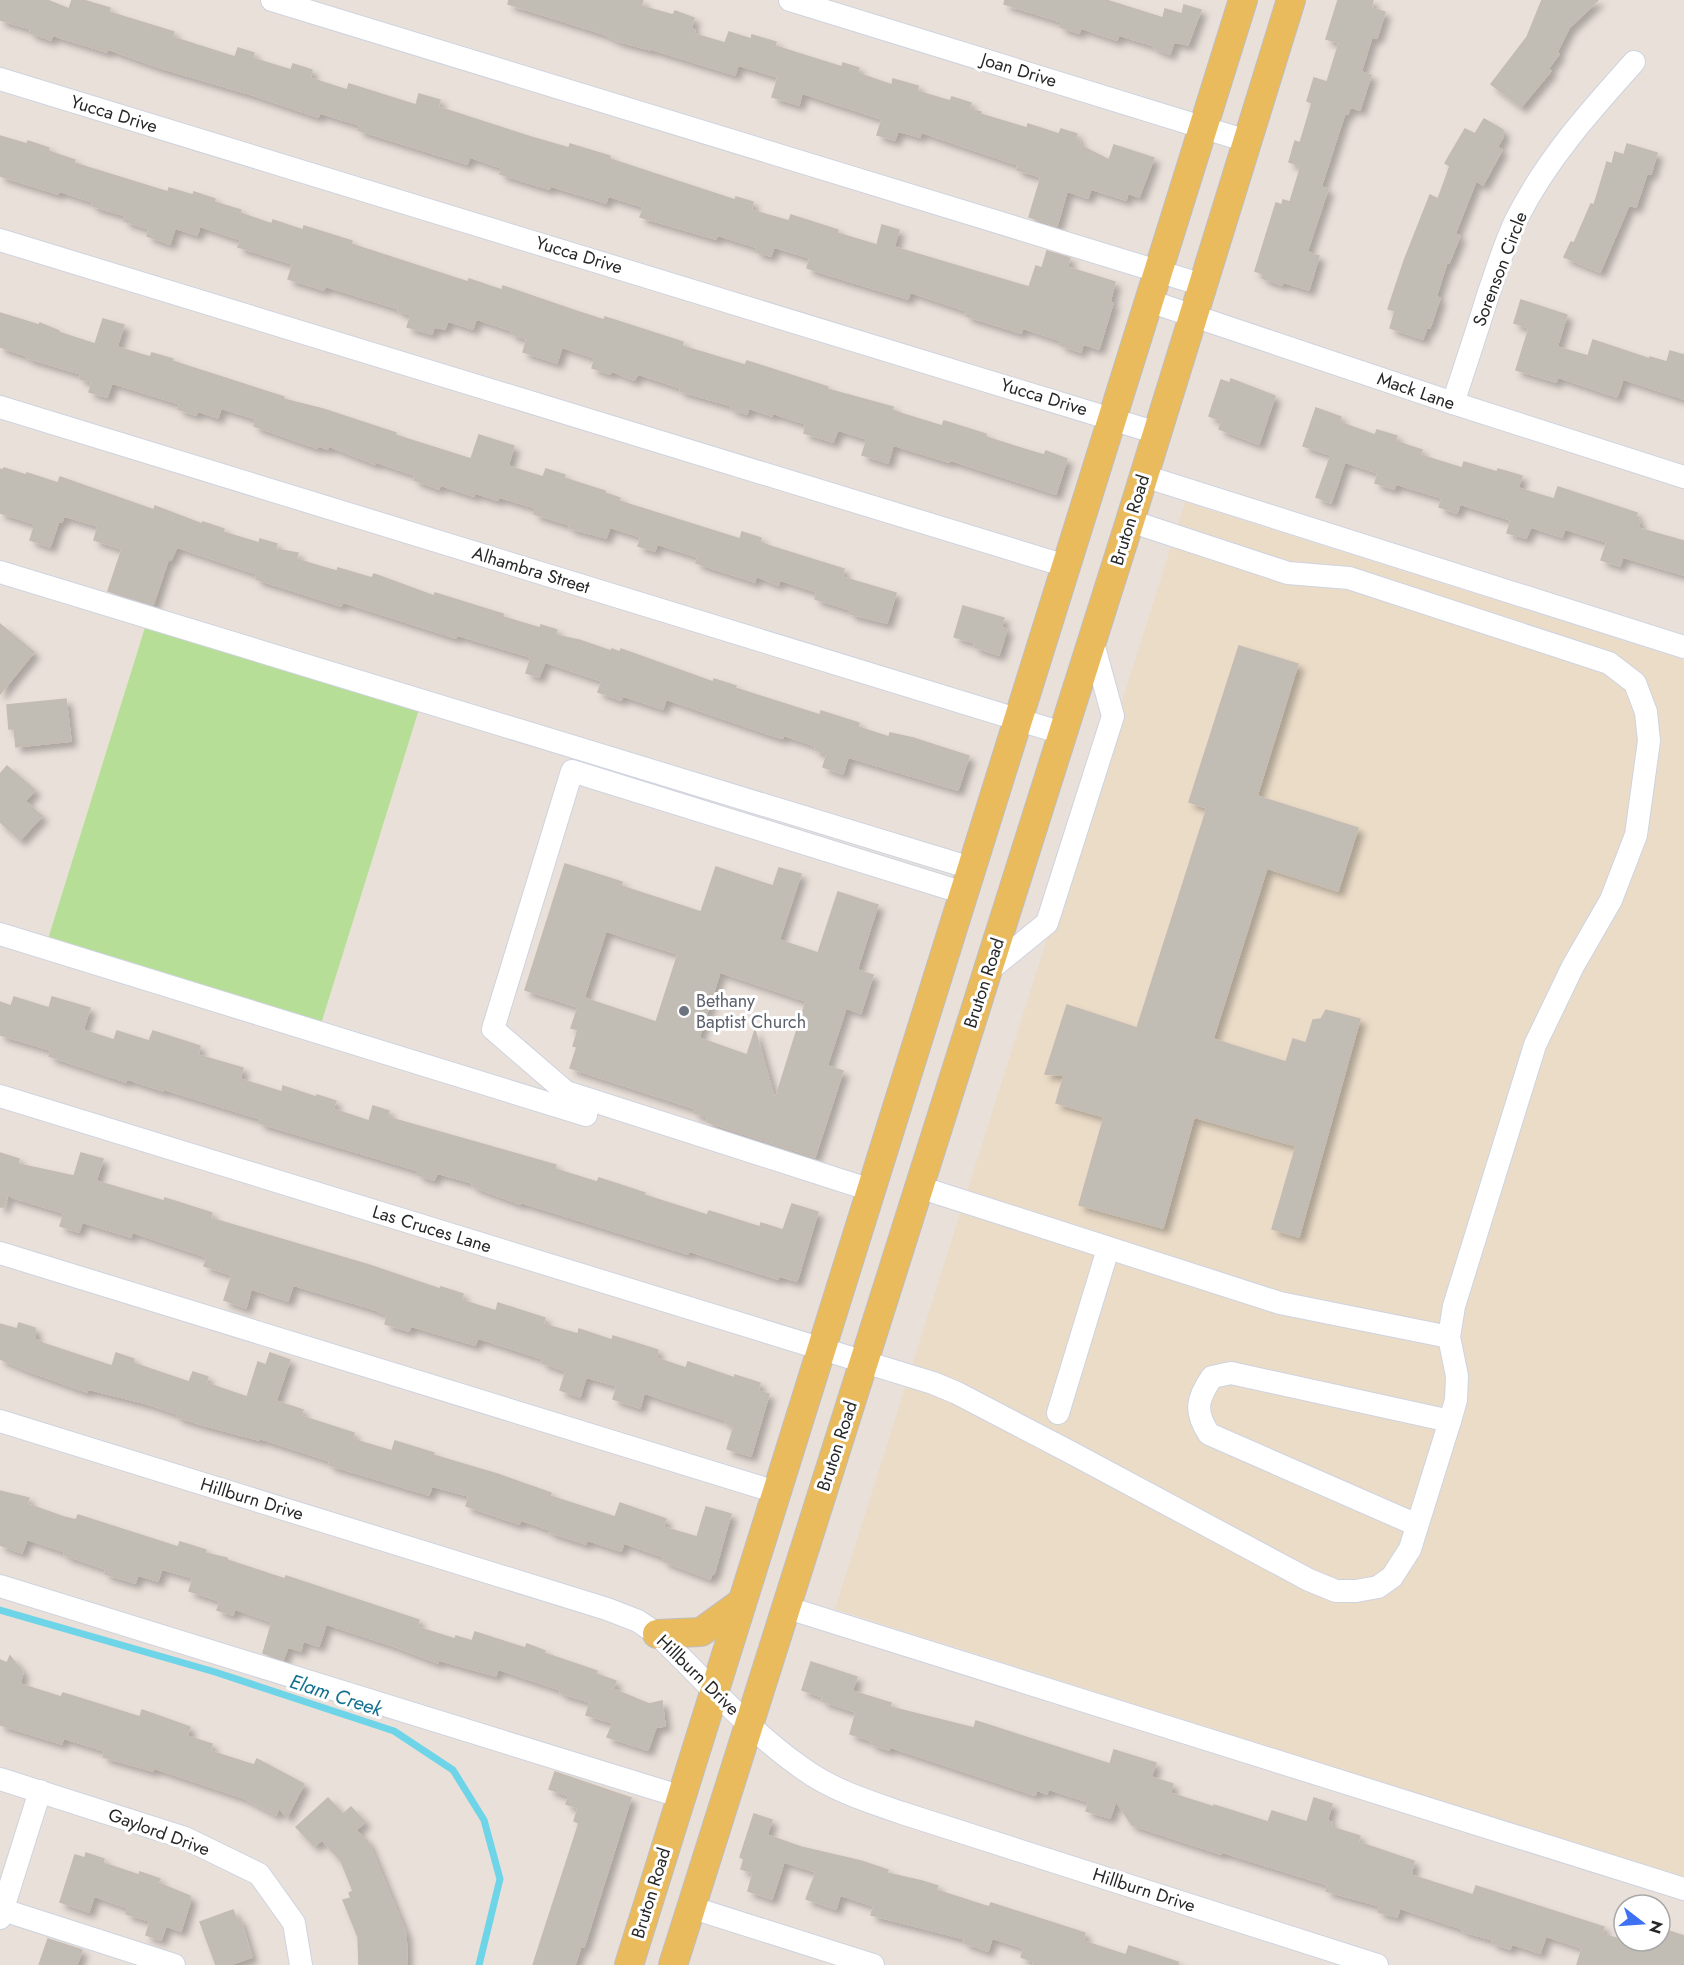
<svg xmlns="http://www.w3.org/2000/svg" width="1684" height="1965" viewBox="0 0 1684 1965" font-family="Jost,sans-serif">
	<style>
		.education { fill: #ebdcc8 }
		.green { fill: #b6de96 }
		.lines { fill: none; stroke-linecap: round; stroke-linejoin: round }
		.stream { stroke: #6ed4e8; stroke-width: 7 }
		.building { fill: #c1bcb4; stroke: #c4bcb3; stroke-width: 1.5; fill-rule: evenodd; filter: url(#shadow) }
		.minor-casing { stroke: #ced3e0; stroke-width: 24 }
		.major-casing { stroke: #bebebe; stroke-width: 30 }
		.minor { stroke: #fff; stroke-width: 22 }
		.major { stroke: #eabb5d; stroke-width: 28 }
		.worship-dot { fill: #6b7280; stroke: #fff; stroke-width: 2 }
		.labels { text-anchor: middle; stroke-width: 6; stroke-linejoin: round; paint-order: stroke }
		.street-label { font-size: 18px; fill: #272727; stroke: #fff }
		.worship-label { font-size: 18px; fill: #5b616d; stroke: #fff; text-anchor: start }
		.water-label { font-size: 20px; font-style: italic; fill: #12718f; stroke: #fff }
	</style>
	<defs>
		<filter id="shadow"><feDropShadow dx="5.5" dy="5.5" stdDeviation="3" flood-color="#0004"/></filter>
	</defs>
	<rect width="100%" height="100%" fill="#e9e0d9"/>
	<polygon class="education" points="1185,502 1684,660 1684,1878 835,1609"/>
	<polygon class="green" points="147,621 420,706 321,1024 48,939"/>
	<g class="lines">
		<polyline class="stream" points="0,1610 215,1672 394,1731 453,1770 484,1820 500,1879 479,1965"/>
	</g>
	<g class="building">
		<polygon points="0,0 47,0 69,9 72,0 83,0 110,8 109,12 174,32 172,37 235,57 238,48 254,53 252,58 291,70 293,64 312,70 310,78 347,90 349,84 416,105 419,94 440,100 438,107 531,137 569,148 570,144 610,156 610,159 735,200 736,197 753,202 751,210 789,221 791,215 838,230 837,233 877,245 882,225 899,230 894,247 1029,287 1036,266 1042,268 1047,251 1070,258 1067,267 1115,282 1110,302 1113,303 1099,349 1083,344 1081,352 1060,345 1062,341 1023,328 1021,333 966,316 967,311 910,292 908,299 832,276 807,268 810,258 774,247 771,256 756,252 756,247 717,235 716,239 640,217 644,207 608,196 606,203 551,186 549,189 500,174 502,168 470,157 467,164 358,130 360,125 320,113 318,117 253,95 161,68 108,49 107,52 52,35 51,40 30,33 31,29 0,20"/>
		<polygon points="509,0 643,0 641,6 673,15 675,11 694,18 691,29 695,30 694,34 725,43 729,32 751,39 752,35 776,42 775,46 842,67 843,63 859,68 857,73 892,85 893,79 918,86 917,91 950,101 952,97 971,103 969,109 981,112 980,114 1027,128 1028,124 1059,134 1061,129 1077,134 1075,139 1080,141 1079,145 1109,160 1114,145 1154,158 1139,197 1128,193 1126,200 1091,189 1088,198 1067,191 1057,226 1029,217 1041,177 1017,170 1018,165 921,132 920,137 898,131 895,140 877,135 882,119 802,93 799,105 772,97 778,77 738,65 735,75 651,49 650,50 618,41 604,34 508,4"/>
		<polygon points="1005,0 1106,0 1163,18 1165,9 1182,14 1184,5 1201,10 1188,45 1174,42 1170,54 1154,48 1155,46 1119,35 1117,40 1081,28 1079,33 1060,27 1062,22 1004,4"/>
		<polygon points="1338,0 1373,0 1371,8 1385,12 1377,38 1372,37 1361,72 1371,75 1360,110 1350,107 1348,114 1345,113 1321,187 1328,189 1307,252 1319,256 1309,290 1283,282 1282,285 1262,278 1263,274 1255,271 1276,203 1282,205 1283,200 1290,202 1301,166 1289,162 1295,141 1300,143 1312,103 1307,101 1314,78 1327,82 1339,43 1326,39"/>
		<polygon points="1542,0 1598,0 1569,28 1557,52 1559,54 1548,69 1551,71 1521,107 1491,84 1527,37"/>
		<polygon points="1484,119 1503,130 1503,137 1497,147 1502,150 1483,185 1476,181 1455,234 1460,236 1449,263 1447,262 1436,297 1440,298 1430,328 1427,327 1423,339 1390,328 1395,311 1388,309 1404,261 1430,195 1438,199 1450,166 1445,163 1465,129 1475,134"/>
		<polygon points="0,136 27,144 28,141 49,148 48,151 75,160 74,163 168,192 169,188 193,195 194,192 215,199 214,202 241,210 240,213 272,224 273,220 303,230 304,226 352,241 351,244 468,282 469,279 502,290 503,286 579,312 604,320 605,317 683,342 682,346 745,365 747,361 828,387 827,389 893,407 892,410 903,414 942,426 944,421 986,434 986,437 1027,450 1044,455 1046,451 1067,459 1056,494 950,460 949,462 893,445 888,463 862,455 867,439 838,430 833,442 804,433 806,424 772,413 772,416 749,408 747,414 731,409 732,406 680,391 681,388 638,374 634,380 612,371 610,374 592,368 595,358 562,347 557,363 523,352 527,339 511,334 513,331 476,319 473,329 448,321 445,329 434,327 432,334 407,327 411,315 398,311 399,309 325,286 324,290 288,279 293,264 238,247 241,240 200,226 197,235 175,228 170,244 147,236 149,229 124,221 126,216 92,206 93,202 59,191 58,194 0,176"/>
		<polygon points="1627,144 1657,153 1651,174 1647,173 1636,207 1629,205 1600,272 1564,257 1571,242 1574,243 1591,204 1594,205 1607,162 1612,164 1615,152 1624,155"/>
		<polygon points="1521,300 1567,315 1557,347 1588,356 1593,340 1650,359 1650,357 1667,362 1670,351 1684,355 1684,399 1623,379 1617,397 1558,377 1556,382 1516,370 1529,328 1514,323"/>
		<polygon points="0,313 39,325 40,323 59,331 58,332 95,344 103,319 124,325 117,347 150,357 152,353 173,359 172,361 284,397 283,399 323,409 396,433 395,435 471,459 479,435 514,446 508,466 543,477 546,469 565,475 564,478 605,491 605,493 620,498 619,501 740,539 742,532 761,538 760,542 770,546 844,569 842,577 896,593 887,623 850,614 851,610 815,599 817,592 780,580 778,585 756,576 755,582 696,563 698,557 657,544 655,551 638,546 641,537 610,527 606,538 569,528 570,525 534,514 536,508 499,497 498,500 475,493 474,496 440,485 439,489 414,480 415,475 376,462 375,464 329,446 328,449 318,446 317,448 254,426 256,419 221,408 218,418 198,411 196,415 178,409 180,404 112,383 107,397 89,392 92,382 80,379 81,374 27,358 27,356 0,347"/>
		<polygon points="1231,379 1275,396 1259,444 1219,429 1222,421 1209,416 1221,380 1230,383"/>
		<polygon points="1316,408 1341,417 1339,422 1375,435 1377,430 1397,436 1395,441 1422,450 1420,455 1462,468 1464,462 1497,472 1498,469 1522,476 1518,488 1554,499 1558,487 1637,513 1635,519 1640,521 1638,528 1684,541 1684,575 1623,557 1620,566 1601,560 1607,542 1565,529 1562,537 1531,527 1526,538 1507,533 1511,520 1460,504 1457,513 1439,507 1442,498 1396,484 1394,489 1375,483 1378,473 1345,462 1331,503 1316,497 1331,455 1303,446"/>
		<polygon points="4,468 26,475 27,473 58,483 60,477 154,510 155,506 202,524 203,522 224,529 223,532 259,543 260,539 277,544 275,549 298,553 296,559 329,569 337,571 338,568 372,578 374,574 434,596 435,593 503,614 503,617 540,628 541,625 557,630 555,635 579,640 611,651 612,649 620,652 621,649 713,682 714,679 736,686 735,688 820,715 821,711 859,723 858,727 889,737 890,733 913,738 969,756 958,790 848,757 843,774 823,767 827,754 815,750 816,746 783,735 783,738 777,737 666,699 663,709 623,696 621,700 598,692 602,681 545,662 539,677 526,673 531,657 457,635 456,638 343,602 341,606 256,579 257,574 177,547 171,560 168,560 153,605 108,591 122,549 94,540 98,526 64,516 62,522 59,521 50,547 30,540 35,524 0,513 0,469 3,470"/>
		<polygon points="963,606 1004,618 1001,627 1007,629 999,655 974,647 975,643 954,637"/>
		<polygon points="0,624 34,652 0,694"/>
		<polygon points="1239,646 1298,664 1257,796 1358,828 1338,891 1267,868 1213,1039 1286,1062 1293,1039 1306,1043 1313,1020 1321,1019 1326,1010 1360,1019 1299,1237 1272,1229 1296,1146 1194,1117 1163,1228 1079,1205 1104,1117 1056,1103 1064,1075 1045,1074 1067,1005 1137,1028 1207,808 1189,802"/>
		<polygon points="66,699 71,741 16,747 14,729 9,729 7,705"/>
		<polygon points="7,766 35,790 25,801 42,816 20,840 0,822 0,774"/>
		<path d="M565,864L622,882L621,886L701,912L716,867L773,886L779,868L801,874L779,940L818,953L838,892L878,905L857,970L873,975L861,1013L846,1008L827,1066L843,1071L815,1157L707,1122L708,1117L694,1113L696,1109L570,1068L577,1047L573,1046L578,1030L571,1028L578,1007L525,990ZM606,931L678,954L656,1022L584,998ZM720,972L806,1001L775,1100L755,1030L747,1055L699,1038Z"/>
		<polygon points="14,997 49,1008 52,997 90,1008 83,1030 114,1040 117,1031 149,1041 153,1031 200,1046 198,1055 243,1068 240,1079 282,1092 283,1086 316,1097 317,1095 336,1101 333,1109 369,1121 373,1106 389,1111 387,1117 556,1165 555,1169 597,1182 599,1178 645,1193 644,1195 707,1215 709,1211 760,1227 761,1223 783,1230 792,1204 818,1212 797,1281 779,1276 778,1279 689,1251 688,1254 520,1202 520,1204 472,1186 473,1183 437,1173 434,1180 418,1175 419,1173 416,1170 259,1123 261,1119 163,1089 163,1091 127,1079 126,1082 49,1056 51,1050 0,1035 0,1002 11,1006"/>
		<polygon points="0,1153 19,1159 18,1164 74,1176 81,1153 103,1159 96,1181 164,1201 165,1198 212,1213 210,1218 369,1265 440,1289 441,1287 463,1294 461,1300 496,1311 498,1303 545,1318 543,1324 578,1334 579,1329 612,1340 613,1336 658,1350 656,1358 686,1368 688,1362 735,1378 735,1375 760,1383 758,1391 769,1394 751,1456 727,1449 734,1426 725,1423 726,1420 644,1393 640,1408 613,1399 617,1386 586,1377 580,1397 560,1390 566,1371 542,1363 543,1359 478,1338 475,1345 411,1326 409,1331 385,1324 387,1315 373,1309 293,1285 288,1301 251,1289 246,1308 224,1300 232,1275 204,1266 207,1257 132,1232 131,1237 82,1222 79,1232 60,1226 64,1213 11,1197 12,1195 8,1194 4,1207 0,1207"/>
		<polygon points="19,1323 35,1328 35,1340 42,1342 42,1343 112,1366 116,1353 134,1359 133,1363 189,1382 193,1372 208,1377 206,1383 247,1397 258,1362 266,1365 270,1353 290,1360 276,1401 303,1410 301,1416 354,1433 352,1439 392,1451 395,1441 434,1453 433,1455 497,1474 551,1493 550,1496 615,1517 620,1503 666,1519 663,1527 697,1537 706,1507 731,1514 714,1574 712,1574 710,1579 663,1561 664,1557 624,1543 621,1551 587,1540 586,1544 549,1532 550,1530 521,1520 519,1524 466,1506 469,1496 432,1486 429,1495 329,1465 330,1461 259,1438 259,1440 203,1425 177,1417 178,1414 148,1404 88,1389 87,1392 31,1372 0,1359 0,1324 17,1329"/>
		<polygon points="0,1491 29,1498 27,1504 64,1517 76,1520 78,1515 178,1547 180,1542 206,1550 205,1553 227,1558 227,1560 285,1579 286,1576 419,1620 417,1627 455,1639 456,1636 472,1641 475,1632 525,1648 527,1644 545,1651 544,1653 597,1671 596,1674 616,1681 613,1689 649,1704 662,1701 665,1726 656,1727 648,1750 607,1737 613,1723 586,1715 590,1702 560,1693 561,1690 498,1669 496,1676 439,1660 438,1663 394,1646 326,1624 319,1646 303,1641 301,1651 288,1647 283,1660 263,1653 272,1622 235,1609 233,1615 217,1610 220,1601 189,1591 193,1578 162,1569 158,1581 138,1575 135,1583 105,1574 106,1569 64,1555 65,1552 27,1539 22,1553 0,1545"/>
		<polygon points="10,1656 23,1672 20,1684 61,1697 63,1693 140,1717 142,1710 190,1727 187,1736 212,1744 210,1751 254,1765 257,1759 304,1784 287,1817 279,1808 276,1815 244,1798 154,1768 153,1771 103,1757 105,1751 63,1738 62,1744 0,1725 0,1660 7,1663"/>
		<polygon points="811,1662 857,1677 852,1691 891,1703 890,1707 974,1728 976,1721 1110,1764 1114,1750 1156,1763 1151,1777 1173,1784 1170,1793 1214,1807 1214,1805 1268,1822 1272,1811 1307,1822 1314,1798 1332,1804 1327,1821 1332,1822 1331,1827 1360,1836 1358,1842 1414,1861 1411,1875 1473,1895 1476,1886 1604,1927 1602,1934 1643,1946 1644,1941 1660,1941 1660,1936 1664,1937 1666,1930 1684,1936 1684,1965 1577,1965 1582,1948 1546,1936 1540,1953 1512,1944 1510,1949 1492,1943 1493,1940 1462,1931 1462,1929 1400,1908 1397,1917 1378,1912 1380,1906 1326,1891 1328,1885 1222,1852 1221,1854 1132,1825 1116,1801 1110,1818 1086,1811 1089,1802 1048,1789 1047,1794 1037,1790 1035,1795 890,1747 889,1750 871,1744 872,1741 850,1734 856,1712 822,1701 823,1697 802,1690"/>
		<polygon points="555,1772 631,1798 584,1947 581,1946 575,1965 533,1965 579,1823 574,1821 578,1808 566,1804 569,1796 549,1789"/>
		<polygon points="328,1798 343,1814 351,1807 365,1822 356,1830 368,1842 406,1934 407,1965 359,1965 358,1937 343,1900 351,1898 349,1893 353,1891 341,1861 322,1840 314,1846 296,1827"/>
		<polygon points="754,1814 772,1820 767,1835 801,1847 861,1861 888,1870 887,1873 922,1881 938,1886 936,1890 989,1907 991,1903 1085,1933 1083,1941 1126,1955 1129,1946 1178,1962 1178,1965 1033,1965 1034,1962 1021,1957 1024,1948 992,1938 988,1951 964,1943 965,1939 871,1915 874,1906 840,1895 836,1909 806,1899 816,1872 784,1862 772,1899 748,1891 753,1873 741,1869 744,1859 740,1857"/>
		<polygon points="86,1853 104,1859 103,1863 139,1875 140,1872 160,1879 158,1883 190,1896 190,1902 181,1931 166,1926 161,1940 146,1935 150,1921 126,1914 128,1908 94,1896 89,1912 60,1902 75,1855 85,1858"/>
		<polygon points="233,1910 237,1920 240,1919 252,1957 229,1965 216,1965 200,1922"/>
		<polygon points="48,1939 82,1950 77,1965 39,1965"/>
	</g>
	<g class="lines">
		<defs>
			<g id="minor">
				<polyline points="272,0 1203,285"/>
				<polyline points="790,0 1247,141"/>
				<polyline points="0,79 1157,433"/>
				<polyline points="0,240 1066,566"/>
				<polyline points="1149,301 1453,403 1684,477"/>
				<path d="M1453,403C1465,367 1477,331 1488,295C1497,269 1505,242 1517,218C1547,159 1590,111 1634,62"/>
				<polyline points="0,407 1062,733"/>
				<polyline points="1144,476 1684,647"/>
				<polyline points="0,572 971,868"/>
				<polyline points="0,934 586,1115"/>
				<polyline points="988,971 1047,923 1113,716 1092,640"/>
				<polyline points="0,1096 933,1383 957,1393 1070,1452 1309,1580 1336,1591 1356,1591 1378,1587 1392,1577 1410,1549 1450,1421 1456,1400 1457,1376 1449,1337 1454,1306 1535,1045 1573,966 1611,900 1636,835 1649,741 1646,712 1635,683 1609,663 1349,578 1288,573 1130,521"/>
				<polyline points="919,1187 1280,1303 1449,1337"/>
				<polyline points="871,1190 566,1092 493,1029 572,771 964,893"/>
				<polyline points="0,1253 776,1492"/>
				<polyline points="1058,1413 1108,1249"/>
				<path d="M0,1421L607,1609L638,1621L657,1634C704,1679 748,1730 802,1768C832,1790 867,1801 902,1813L1377,1965"/>
				<path d="M1417,1525L1209,1434C1194,1411 1197,1399 1212,1377L1231,1373L1450,1421"/>
				<polyline points="0,1586 682,1797"/>
				<polyline points="785,1607 1684,1889"/>
				<polyline points="0,1779 185,1838 259,1874 294,1923 301,1965"/>
				<polyline points="690,1907 873,1965"/>
				<polyline points="3,1910 174,1965"/>
				<polyline points="0,1918 40,1791"/>
			</g>
			<g id="major">
				<polyline points="657,1634 701,1632 741,1603"/>
				<polyline points="629,1965 1243,0"/>
				<polyline points="673,1965 1130,521 1291,0"/>
			</g>
		</defs>
		<use href="#minor" class="minor-casing"/>
		<use href="#major" class="major-casing"/>
		<use href="#minor" class="minor"/>
		<use href="#major" class="major"/>
	</g>
	<circle class="worship-dot" cx="684" cy="1011" r="6"/>
	<g class="labels">
		<g class="street-label">
			<text transform="translate(1019 70) rotate(17)" y="6">Joan Drive</text>
			<text transform="translate(114 114) rotate(17)" y="6">Yucca Drive</text>
			<text transform="translate(579 255) rotate(17)" y="6">Yucca Drive</text>
			<text transform="translate(1500 269) rotate(-69)" y="6">Sorenson Circle</text>
			<text transform="translate(1416 391) rotate(19)" y="6">Mack Lane</text>
			<text transform="translate(1044 397) rotate(17)" y="6">Yucca Drive</text>
			<text transform="translate(1130 520) rotate(-73)" y="6">Bruton Road</text>
			<text transform="translate(531 570) rotate(17)" y="6">Alhambra Street</text>
			<text transform="translate(984 983) rotate(-72)" y="6">Bruton Road</text>
			<text transform="translate(432 1229) rotate(17)" y="6">Las Cruces Lane</text>
			<text transform="translate(837 1446) rotate(-72)" y="6">Bruton Road</text>
			<text transform="translate(252 1499) rotate(17)" y="6">Hillburn Drive</text>
			<text transform="translate(698 1675) rotate(44)" y="6">Hillburn Drive</text>
			<text transform="translate(159 1832) rotate(20)" y="6">Gaylord Drive</text>
			<text transform="translate(1144 1890) rotate(18)" y="6">Hillburn Drive</text>
			<text transform="translate(651 1893) rotate(-73)" y="6">Bruton Road</text>
		</g>
		<g class="worship-label">
			<text x="696" y="1007">Bethany<tspan x="696" dy="21">Baptist Church</tspan></text>
		</g>
		<g class="water-label">
			<text transform="translate(336 1695) rotate(18)" y="7">Elam Creek</text>
		</g>
	</g>
	<g transform="translate(1642 1923) rotate(107)"><circle r="28" fill="#ffffff" stroke="#a9a9a9" stroke-width="1.5"/>
	<path d="M0-4.5L10 22L0 15L-10 22Z" fill="#3d71f2"/>
	<text y="-9" font-size="16" font-weight="bold" text-anchor="middle" fill="#272727">N</text>
	</g>
</svg>
